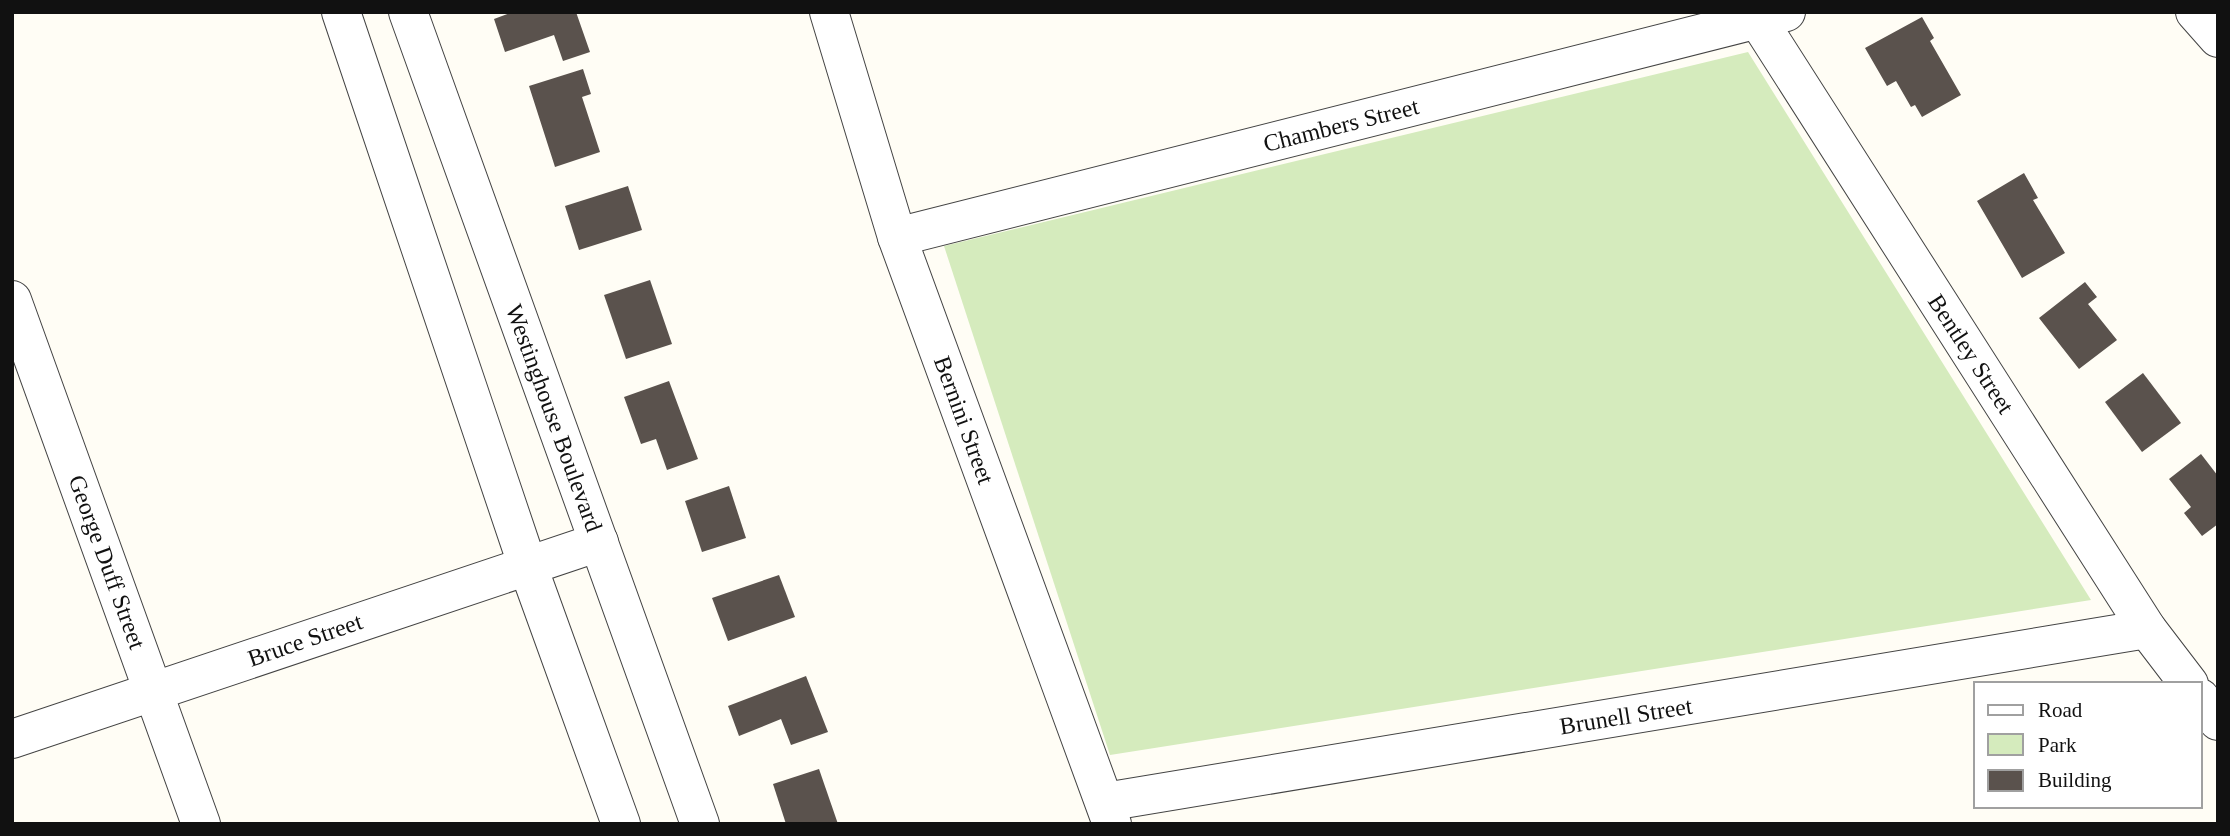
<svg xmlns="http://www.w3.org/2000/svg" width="2230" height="836" viewBox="0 0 2230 836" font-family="Georgia,serif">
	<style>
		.green { fill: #d5ebbd }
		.building { fill: #5a524d }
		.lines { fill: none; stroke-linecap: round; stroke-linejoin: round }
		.minor-casing { stroke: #444; stroke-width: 40 }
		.minor { stroke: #fff; stroke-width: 38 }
		.labels { text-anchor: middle; stroke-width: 7; stroke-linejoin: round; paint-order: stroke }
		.street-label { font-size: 24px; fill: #111; stroke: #fff }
	</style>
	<rect width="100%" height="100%" fill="#fffdf5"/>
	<polygon class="green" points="1748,52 2091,600 1110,755 944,246"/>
	<g class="building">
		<polygon points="513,12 576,12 590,52 563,61 554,35 505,52 494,19"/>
		<polygon points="1922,17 1934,38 1930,41 1961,95 1922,117 1915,105 1911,107 1896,81 1887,86 1865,48"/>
		<polygon points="583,69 591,94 582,97 600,152 555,167 529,86"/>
		<polygon points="2024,173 2038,198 2033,200 2065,253 2022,278 1977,201"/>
		<polygon points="628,186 642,230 579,250 565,206"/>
		<polygon points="650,280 672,344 626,359 604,295"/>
		<polygon points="2085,282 2097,297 2088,304 2117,340 2079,369 2039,318"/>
		<polygon points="2143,373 2181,423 2142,452 2105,402"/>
		<polygon points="669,381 698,459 667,470 656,439 641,444 624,397"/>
		<polygon points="2201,454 2218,476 2218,524 2202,536 2184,513 2191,507 2169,479"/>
		<polygon points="729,486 746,538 702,552 685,501"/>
		<polygon points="779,575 795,617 728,641 712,598"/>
		<polygon points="806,676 828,732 791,745 781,719 739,736 728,706"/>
		<polygon points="819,769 838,824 786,824 773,784"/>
	</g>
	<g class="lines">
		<defs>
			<g id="minor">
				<polyline points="341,12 527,564 621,824"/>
				<polyline points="408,12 700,824"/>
				<polyline points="829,12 897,237 1112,824"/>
				<polyline points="2195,12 2218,38"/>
				<polyline points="1758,20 2147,629 2189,684"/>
				<polyline points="897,237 1786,12"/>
				<polyline points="12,300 201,824"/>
				<polyline points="2200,698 2218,721"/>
				<polyline points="12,739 599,542"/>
				<polyline points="1105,802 2147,629"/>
			</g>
		</defs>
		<use href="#minor" class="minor-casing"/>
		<use href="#minor" class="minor"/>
	</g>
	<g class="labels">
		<g class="street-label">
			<text transform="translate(1341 125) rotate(-14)" y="8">Chambers Street</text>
			<text transform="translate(1971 354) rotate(57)" y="8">Bentley Street</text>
			<text transform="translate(554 418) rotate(70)" y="8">Westinghouse Boulevard</text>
			<text transform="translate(964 420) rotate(70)" y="8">Bernini Street</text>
			<text transform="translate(107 562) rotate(70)" y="8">George Duff Street</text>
			<text transform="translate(305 640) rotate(-19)" y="8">Bruce Street</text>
			<text transform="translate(1626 716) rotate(-9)" y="8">Brunell Street</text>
		</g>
	</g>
	<rect width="2230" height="836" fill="none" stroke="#111111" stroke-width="28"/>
	<rect x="1974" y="682" width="228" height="126" fill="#ffffff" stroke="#a0a0a0" stroke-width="2"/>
	<rect x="1988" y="705" width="35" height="10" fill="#ffffff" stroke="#a0a0a0" stroke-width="2"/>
	<text x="2038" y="717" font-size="21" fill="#111111">Road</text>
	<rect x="1988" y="734" width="35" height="21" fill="#d5ebbd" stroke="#a0a0a0" stroke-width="2"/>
	<text x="2038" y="752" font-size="21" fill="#111111">Park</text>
	<rect x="1988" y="770" width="35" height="21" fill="#5a524d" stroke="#a0a0a0" stroke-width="2"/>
	<text x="2038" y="787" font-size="21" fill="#111111">Building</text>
</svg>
